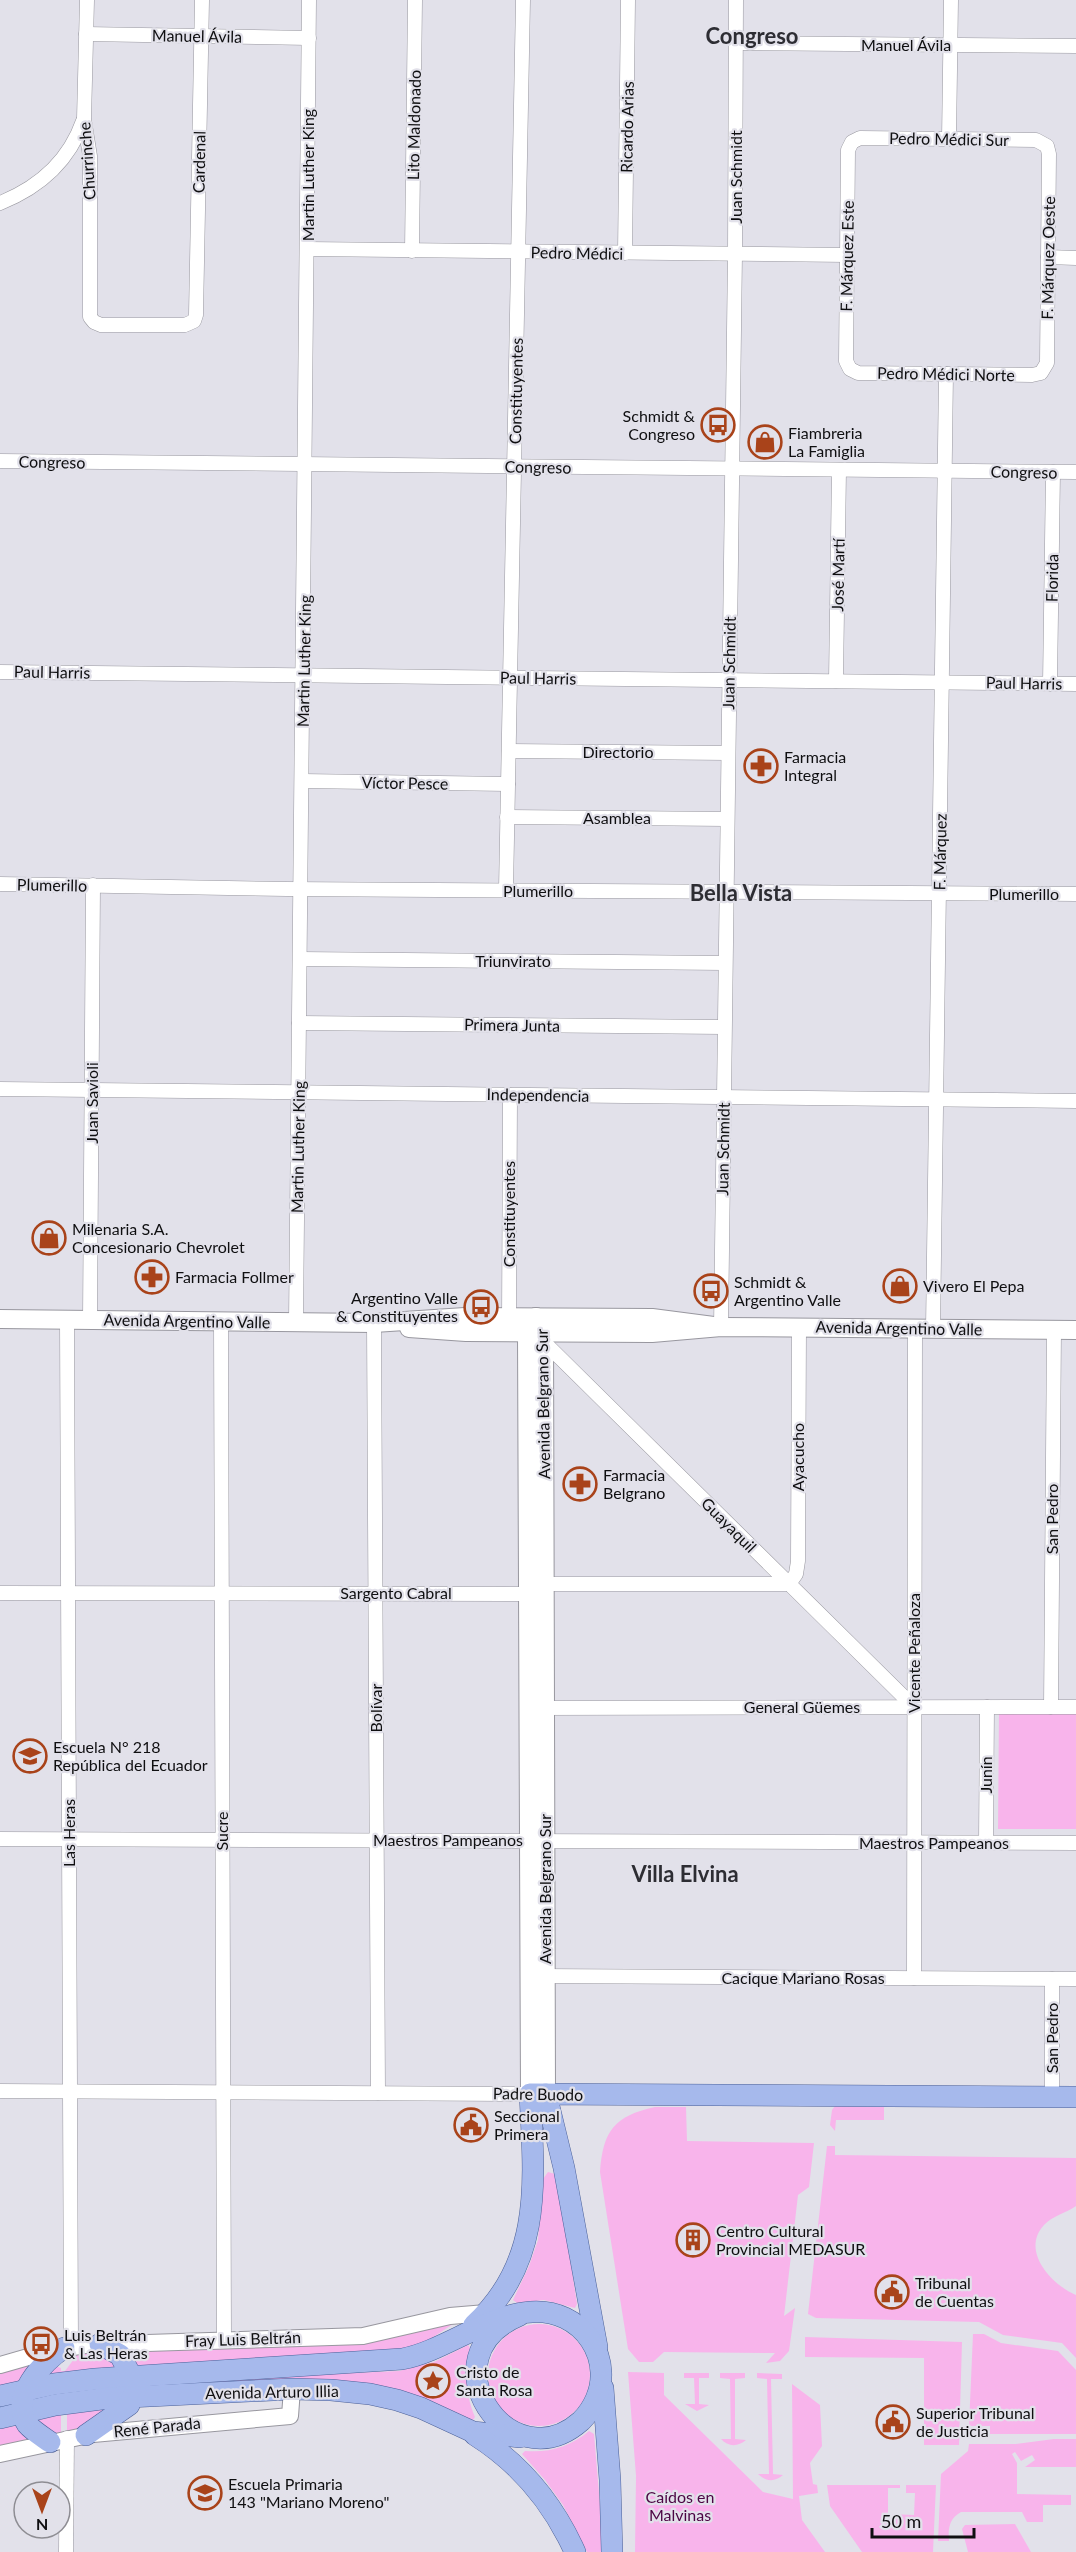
<svg xmlns="http://www.w3.org/2000/svg" width="1076" height="2552" viewBox="0 0 1076 2552" font-family="Lato,sans-serif">
	<style>
		.green { fill: #f8b4eb }
		.lines { fill: none; stroke-linecap: round; stroke-linejoin: round }
		.minor-casing { stroke: #98979f; stroke-width: 15 }
		.tertiary-casing { stroke: #98979f; stroke-width: 18 }
		.secondary-casing { stroke: #98979f; stroke-width: 20 }
		.primary-casing { stroke: #4b6098; stroke-width: 22 }
		.minor { stroke: #fff; stroke-width: 14 }
		.tertiary { stroke: #fff; stroke-width: 16 }
		.secondary { stroke: #fff; stroke-width: 18 }
		.primary { stroke: #a6b9ec; stroke-width: 21 }
		.labels { text-anchor: middle; stroke-width: 4.5; stroke-linejoin: round; paint-order: stroke }
		.street-label { font-size: 16px; fill: #0f0f11; stroke: #e2e1ea }
		.poi-label { font-size: 16px; fill: #0f0f11; stroke: #e2e1ea; text-anchor: start }
		.park-label { font-size: 16px; fill: #4c0544; stroke: #e2e1ea }
		.district-label { font-size: 22px; font-weight: bold; fill: #2d2d33; stroke: #e2e1ea }
	</style>
	<rect width="100%" height="100%" fill="#e2e1ea"/>
	<g class="green">
		<polygon points="999,1714 1076,1714 1076,1829 998,1829"/>
		<polygon points="835,2106 884,2107 884,2120 836,2120 835,2131 830,2125 832,2110"/>
		<path d="M655,2107H686L687,2141L814,2143L809,2187L798,2195L784,2316L795,2308L789,2351L780,2361L766,2363L775,2353L664,2352L653,2362H639L628,2349L600,2172C603,2131 614,2116 655,2107Z"/>
		<path d="M827,2146H835V2155L1076,2158V2206C1066,2213 1052,2216 1044,2225C1020,2251 1052,2285 1076,2295V2358L1062,2343L1003,2335L979,2322L816,2318L808,2314Z"/>
		<polygon points="548,2172 555,2174 558,2178 577,2304 575,2308 544,2300 517,2303 513,2300 529,2266 538,2240 543,2179"/>
		<polygon points="456,2322 426,2342 404,2349 142,2367 136,2365 122,2348"/>
		<circle cx="539" cy="2375" r="51"/>
		<polygon points="973,2334 984,2334 1001,2343 1058,2351 1076,2370 1076,2434 990,2434 990,2426 969,2426"/>
		<polygon points="805,2337 962,2342 959,2445 924,2445 924,2358 805,2357"/>
		<path d="M468,2345L470,2348C465,2373 465,2393 475,2417L473,2420C459,2418 445,2406 431,2401C399,2388 368,2382 334,2381L146,2388V2382L399,2371L434,2362Z"/>
		<polygon points="97,2350 122,2367 46,2377 53,2365 61,2368 61,2371 65,2371 80,2351"/>
		<polygon points="39,2358 21,2381 0,2389 0,2370"/>
		<polygon points="628,2372 664,2373 664,2395 763,2492 793,2499 792,2384 820,2405 822,2446 810,2463 813,2484 817,2485 818,2493 799,2496 802,2520 825,2552 635,2552 636,2476"/>
		<polygon points="684,2373 709,2373 709,2378 699,2378 699,2404 709,2405 697,2411 685,2404 695,2404 694,2378 684,2378"/>
		<path d="M720,2373H745V2378L735,2379V2439L746,2440C738,2447 728,2447 721,2439H731L730,2379L720,2378Z"/>
		<path d="M757,2373L782,2374V2379H771L773,2474L783,2475C775,2482 766,2482 758,2474H769L767,2379L757,2378Z"/>
		<polygon points="115,2405 83,2429 67,2434 67,2414 61,2413 61,2435 54,2436 34,2417"/>
		<polygon points="16,2426 35,2438 0,2448 0,2428"/>
		<path d="M589,2431L594,2434L604,2552H587L563,2505L545,2480L522,2454L525,2451C549,2453 570,2447 589,2431Z"/>
		<path d="M1054,2439H1076V2467H1025L1035,2460L1032,2455L1021,2461L1015,2452L1012,2454L1017,2463V2494L1071,2495V2505H1043V2522H1027L1022,2512H961C949,2519 948,2528 949,2541H938L941,2474L968,2451L969,2444H1016Z"/>
		<polygon points="827,2485 900,2485 900,2488 888,2488 888,2514 914,2515 915,2493 906,2493 906,2485 936,2485 933,2552 862,2552 830,2506"/>
		<polygon points="1015,2524 1031,2552 968,2552 962,2529 965,2525"/>
	</g>
	<g class="lines">
		<defs>
			<g id="minor">
				<polyline points="87,0 84,119 90,156 90,317 94,322 101,325 185,325 194,321 196,315 202,0"/>
				<polyline points="86,34 309,38"/>
				<polyline points="736,43 1076,46"/>
				<polygon points="860,138 1036,140 1047,146 1049,154 1047,363 1041,373 1032,375 858,373 850,369 846,361 848,150 852,142"/>
				<polyline points="949,139 951,0"/>
				<path d="M0,203C40,187 69,161 83,121"/>
				<polyline points="307,249 847,255"/>
				<polyline points="412,251 415,0"/>
				<polyline points="625,253 628,0"/>
				<polyline points="1048,257 1076,258"/>
				<polyline points="0,461 1076,472"/>
				<polyline points="0,672 1076,684"/>
				<polyline points="836,681 839,470"/>
				<polyline points="1050,684 1053,472"/>
				<polyline points="509,751 728,753"/>
				<polyline points="302,781 508,784"/>
				<polyline points="507,817 727,819"/>
				<polyline points="0,884 287,889 1076,894"/>
				<polyline points="506,890 523,0"/>
				<polyline points="300,959 725,963"/>
				<polyline points="299,1023 724,1027"/>
				<polyline points="0,1089 1076,1101"/>
				<polyline points="67,1320 71,2347"/>
				<polyline points="90,1320 93,885"/>
				<polyline points="221,1321 224,2340"/>
				<polyline points="296,1322 309,0"/>
				<polyline points="374,1323 378,2093"/>
				<polyline points="509,1324 510,1095"/>
				<polyline points="721,1327 735,254 736,0"/>
				<polyline points="933,1329 946,374"/>
				<polyline points="544,1342 914,1707"/>
				<polyline points="789,1584 796,1574 798,1561 799,1327"/>
				<polyline points="0,1593 528,1594 545,1584 789,1584"/>
				<polyline points="1051,1707 1054,1330"/>
				<polyline points="535,1708 1076,1707"/>
				<polyline points="0,1839 1076,1843"/>
				<polyline points="986,1843 987,1707"/>
				<polyline points="537,1976 1076,1979"/>
				<polyline points="914,1978 915,1329"/>
				<polyline points="1052,1979 1052,2097"/>
				<polyline points="0,2091 530,2094"/>
				<polyline points="66,2552 67,2438"/>
			</g>
			<g id="tertiary">
				<polyline points="0,2365 49,2351 85,2345 363,2336 450,2316 486,2313"/>
				<polyline points="0,2454 93,2434 290,2416 292,2389"/>
			</g>
			<g id="secondary">
				<polyline points="536,1317 543,1324 544,1333 546,2094"/>
				<polyline points="0,1319 374,1323 465,1317 652,1318 721,1327"/>
				<polyline points="409,1328 466,1332 652,1333 721,1327 1076,1330"/>
				<polyline points="530,2094 527,1333 531,1322 536,1317"/>
			</g>
			<g id="primary">
				<polyline points="546,2094 564,2168 597,2347"/>
				<path d="M474,2325C544,2261 534,2179 530,2094L1076,2097"/>
				<polyline points="603,2388 610,2480 612,2552"/>
				<path d="M0,2396L54,2384L95,2379L402,2359C453,2350 512,2293 565,2318C586,2328 600,2349 601,2372C602,2390 594,2408 581,2421C510,2484 422,2356 520,2315"/>
				<polyline points="0,2418 55,2405 109,2398 292,2389 331,2390 370,2394 397,2400 421,2408 473,2432 520,2437"/>
				<polyline points="86,2435 129,2405 137,2387 120,2355 100,2344"/>
				<path d="M475,2435C521,2464 553,2503 575,2552"/>
				<path d="M50,2442C43,2437 33,2431 27,2424C9,2398 43,2361 64,2348"/>
			</g>
		</defs>
		<use href="#minor" class="minor-casing"/>
		<use href="#tertiary" class="tertiary-casing"/>
		<use href="#secondary" class="secondary-casing"/>
		<use href="#primary" class="primary-casing"/>
		<use href="#minor" class="minor"/>
		<use href="#tertiary" class="tertiary"/>
		<use href="#secondary" class="secondary"/>
		<use href="#primary" class="primary"/>
	</g>
	<defs>
		<symbol id="bus-ring" viewBox="-11 -11 22 22"><circle r="9.5" fill="#e2e1ea" stroke="#a9431a" stroke-width="1.5"/><path d="M-5-6H5V4H4V6H2V4H-2V6H-4V4H-5ZM-3.5-4V0h7V-4ZM-3.5 1.2v1.5H-2V1.2ZM2 1.2v1.5H3.5V1.2Z" fill="#a9431a"/></symbol>
		<symbol id="shop-ring" viewBox="-11 -11 22 22"><circle r="9.5" fill="#e2e1ea" stroke="#a9431a" stroke-width="1.5"/><path d="M-5-2.5h2.3a2.7 3.5 0 0 1 5.4 0H5L5.5 6h-11ZM-1.5-2.5h3a1.5 2.3 0 0 0-3 0Z" fill="#a9431a"/></symbol>
		<symbol id="pharmacy-ring" viewBox="-11 -11 22 22"><circle r="9.5" fill="#e2e1ea" stroke="#a9431a" stroke-width="1.5"/><path d="M-2-6h4v4h4v4h-4v4h-4v-4h-4v-4h4Z" fill="#a9431a"/></symbol>
		<symbol id="school-ring" viewBox="-11 -11 22 22"><circle r="9.5" fill="#e2e1ea" stroke="#a9431a" stroke-width="1.5"/><path d="M0-5L7-2L0 1L-7-2ZM-4 1L0 2.5L4 1V4Q0 6-4 4Z" fill="#a9431a"/></symbol>
		<symbol id="civic-ring" viewBox="-11 -11 22 22"><circle r="9.5" fill="#e2e1ea" stroke="#a9431a" stroke-width="1.5"/><path d="M-.6-6.5H3V-4.5H.6V-3L4-1V1h2V6H-6V1h2V-1L-.6-3ZM-1.2 2.5V6h2.4V2.5Z" fill="#a9431a"/></symbol>
		<symbol id="building-ring" viewBox="-11 -11 22 22"><circle r="9.5" fill="#e2e1ea" stroke="#a9431a" stroke-width="1.5"/><path d="M-4-6H4V6H1V3H-1V6H-4ZM-2.5-4.3h1.7v1.8h-1.7ZM.8-4.3h1.7v1.8H.8ZM-2.5-1h1.7V.8h-1.7ZM.8-1h1.7V.8H.8Z" fill="#a9431a"/></symbol>
		<symbol id="sight-ring" viewBox="-11 -11 22 22"><circle r="9.5" fill="#e2e1ea" stroke="#a9431a" stroke-width="1.5"/><path d="M0-6L1.8-2.2L6-1.7L2.9 1.2L3.7 5.4L0 3.3L-3.7 5.4L-2.9 1.2L-6-1.7L-1.8-2.2Z" fill="#a9431a"/></symbol>
	</defs>
	<g fill-rule="evenodd">
		<use href="#bus-ring" x="699" y="406" width="38" height="38"/>
		<use href="#shop-ring" x="746" y="423" width="38" height="38"/>
		<use href="#pharmacy-ring" x="742" y="747" width="38" height="38"/>
		<use href="#shop-ring" x="30" y="1219" width="38" height="38"/>
		<use href="#pharmacy-ring" x="133" y="1258" width="38" height="38"/>
		<use href="#shop-ring" x="881" y="1267" width="38" height="38"/>
		<use href="#bus-ring" x="692" y="1272" width="38" height="38"/>
		<use href="#bus-ring" x="462" y="1288" width="38" height="38"/>
		<use href="#pharmacy-ring" x="561" y="1465" width="38" height="38"/>
		<use href="#school-ring" x="11" y="1737" width="38" height="38"/>
		<use href="#civic-ring" x="452" y="2106" width="38" height="38"/>
		<use href="#building-ring" x="674" y="2221" width="38" height="38"/>
		<use href="#civic-ring" x="873" y="2273" width="38" height="38"/>
		<use href="#bus-ring" x="22" y="2325" width="38" height="38"/>
		<use href="#sight-ring" x="414" y="2362" width="38" height="38"/>
		<use href="#civic-ring" x="874" y="2403" width="38" height="38"/>
		<use href="#school-ring" x="186" y="2474" width="38" height="38"/>
	</g>
	<g class="labels">
		<g class="street-label">
			<text transform="translate(197 36) rotate(1)" y="6">Manuel Ávila</text>
			<text x="906" y="51">Manuel Ávila</text>
			<text transform="translate(414 125) rotate(-89)" y="6">Lito Maldonado</text>
			<text transform="translate(627 127) rotate(-89)" y="6">Ricardo Arias</text>
			<text transform="translate(949 139) rotate(1)" y="6">Pedro Médici Sur</text>
			<text transform="translate(87 161) rotate(-94)" y="6">Churrinche</text>
			<text transform="translate(199 162) rotate(-89)" y="6">Cardenal</text>
			<text transform="translate(308 175) rotate(-90)" y="6">Martin Luther King</text>
			<text transform="translate(736 177) rotate(-90)" y="6">Juan Schmidt</text>
			<text transform="translate(577 253) rotate(1)" y="6">Pedro Médici</text>
			<text transform="translate(847 256) rotate(-89)" y="6">F. Márquez Este</text>
			<text transform="translate(1048 258) rotate(-89)" y="6">F. Márquez Oeste</text>
			<text transform="translate(946 374) rotate(1)" y="6">Pedro Médici Norte</text>
			<text transform="translate(516 391) rotate(-89)" y="6">Constituyentes</text>
			<text transform="translate(52 462) rotate(1)" y="6">Congreso</text>
			<text transform="translate(538 467) rotate(1)" y="6">Congreso</text>
			<text transform="translate(1024 472) rotate(1)" y="6">Congreso</text>
			<text transform="translate(838 575) rotate(-89)" y="6">José Martí</text>
			<text transform="translate(1052 578) rotate(-89)" y="6">Florida</text>
			<text transform="translate(304 661) rotate(-89)" y="6">Martin Luther King</text>
			<text transform="translate(729 663) rotate(-89)" y="6">Juan Schmidt</text>
			<text transform="translate(52 672) rotate(1)" y="6">Paul Harris</text>
			<text transform="translate(538 678) rotate(1)" y="6">Paul Harris</text>
			<text transform="translate(1024 683) rotate(1)" y="6">Paul Harris</text>
			<text x="618" y="758">Directorio</text>
			<text transform="translate(405 783) rotate(1)" y="6">Víctor Pesce</text>
			<text x="617" y="824">Asamblea</text>
			<text transform="translate(940 852) rotate(-89)" y="6">F. Márquez</text>
			<text transform="translate(52 885) rotate(1)" y="6">Plumerillo</text>
			<text x="538" y="897">Plumerillo</text>
			<text x="1024" y="900">Plumerillo</text>
			<text x="513" y="967">Triunvirato</text>
			<text transform="translate(512 1025) rotate(1)" y="6">Primera Junta</text>
			<text transform="translate(538 1095) rotate(1)" y="6">Independencia</text>
			<text transform="translate(92 1103) rotate(-90)" y="6">Juan Savioli</text>
			<text transform="translate(298 1147) rotate(-89)" y="6">Martin Luther King</text>
			<text transform="translate(723 1149) rotate(-89)" y="6">Juan Schmidt</text>
			<text transform="translate(509 1214) rotate(-90)" y="6">Constituyentes</text>
			<text transform="translate(187 1321) rotate(1)" y="6">Avenida Argentino Valle</text>
			<text transform="translate(899 1328) rotate(1)" y="6">Avenida Argentino Valle</text>
			<text transform="translate(543 1404) rotate(-91)" y="6">Avenida Belgrano Sur</text>
			<text transform="translate(798 1457) rotate(-90)" y="6">Ayacucho</text>
			<text transform="translate(1052 1519) rotate(-90)" y="6">San Pedro</text>
			<text transform="translate(729 1525) rotate(45)" y="6">Guayaquil</text>
			<text x="396" y="1599">Sargento Cabral</text>
			<text transform="translate(914 1653) rotate(-90)" y="6">Vicente Peñaloza</text>
			<text x="802" y="1713">General Güemes</text>
			<text transform="translate(376 1708) rotate(-90)" y="6">Bolívar</text>
			<text transform="translate(986 1775) rotate(-90)" y="6">Junín</text>
			<text transform="translate(222 1831) rotate(-90)" y="6">Sucre</text>
			<text transform="translate(69 1833) rotate(-90)" y="6">Las Heras</text>
			<text x="448" y="1846">Maestros Pampeanos</text>
			<text x="934" y="1849">Maestros Pampeanos</text>
			<text transform="translate(545 1889) rotate(-90)" y="6">Avenida Belgrano Sur</text>
			<text x="803" y="1984">Cacique Mariano Rosas</text>
			<text transform="translate(1052 2038) rotate(-90)" y="6">San Pedro</text>
			<text transform="translate(538 2094) rotate(1)" y="6">Padre Buodo</text>
			<text transform="translate(243 2339) rotate(-2)" y="6">Fray Luis Beltrán</text>
			<text transform="translate(272 2392) rotate(-1)" y="6">Avenida Arturo Illia</text>
			<text transform="translate(157 2427) rotate(-6)" y="6">René Parada</text>
		</g>
		<g class="poi-label">
			<text x="695" y="422" text-anchor="end">Schmidt &amp;<tspan x="695" dy="18">Congreso</tspan></text>
			<text x="788" y="439">Fiambreria<tspan x="788" dy="18">La Famiglia</tspan></text>
			<text x="784" y="763">Farmacia<tspan x="784" dy="18">Integral</tspan></text>
			<text x="72" y="1235">Milenaria S.A.<tspan x="72" dy="18">Concesionario Chevrolet</tspan></text>
			<text x="175" y="1283">Farmacia Follmer</text>
			<text x="734" y="1288">Schmidt &amp;<tspan x="734" dy="18">Argentino Valle</tspan></text>
			<text x="923" y="1292">Vivero El Pepa</text>
			<text x="458" y="1304" text-anchor="end">Argentino Valle<tspan x="458" dy="18">&amp; Constituyentes</tspan></text>
			<text x="603" y="1481">Farmacia<tspan x="603" dy="18">Belgrano</tspan></text>
			<text x="53" y="1753">Escuela N° 218<tspan x="53" dy="18">República del Ecuador</tspan></text>
			<text x="494" y="2122">Seccional<tspan x="494" dy="18">Primera</tspan></text>
			<text x="716" y="2237">Centro Cultural<tspan x="716" dy="18">Provincial MEDASUR</tspan></text>
			<text x="915" y="2289">Tribunal<tspan x="915" dy="18">de Cuentas</tspan></text>
			<text x="64" y="2341">Luis Beltrán<tspan x="64" dy="18">&amp; Las Heras</tspan></text>
			<text x="456" y="2378">Cristo de<tspan x="456" dy="18">Santa Rosa</tspan></text>
			<text x="916" y="2419">Superior Tribunal<tspan x="916" dy="18">de Justicia</tspan></text>
			<text x="228" y="2490">Escuela Primaria<tspan x="228" dy="18">143 "Mariano Moreno"</tspan></text>
		</g>
		<g class="park-label">
			<text x="680" y="2503">Caídos en<tspan x="680" dy="18">Malvinas</tspan></text>
		</g>
		<g class="district-label">
			<text x="752" y="44">Congreso</text>
			<text x="741" y="901">Bella Vista</text>
			<text x="685" y="1882">Villa Elvina</text>
		</g>
	</g>
	<g transform="translate(42 2510) rotate(180)"><circle r="28" fill="#e2e1ea" stroke="#8e8d93" stroke-width="1.5"/>
	<path d="M0-4.5L10 22L0 15L-10 22Z" fill="#a9431a"/>
	<text y="-9" font-size="16" font-weight="bold" text-anchor="middle" fill="#0f0f11">N</text>
	</g>
	<path d="M872 2528v9h102v-9" fill="none" stroke="#0f0f11" stroke-width="3"/>
	<text x="881" y="2528" font-size="18" fill="#0f0f11" stroke="#e2e1ea" stroke-width="4.5" paint-order="stroke">50 m</text>
</svg>
